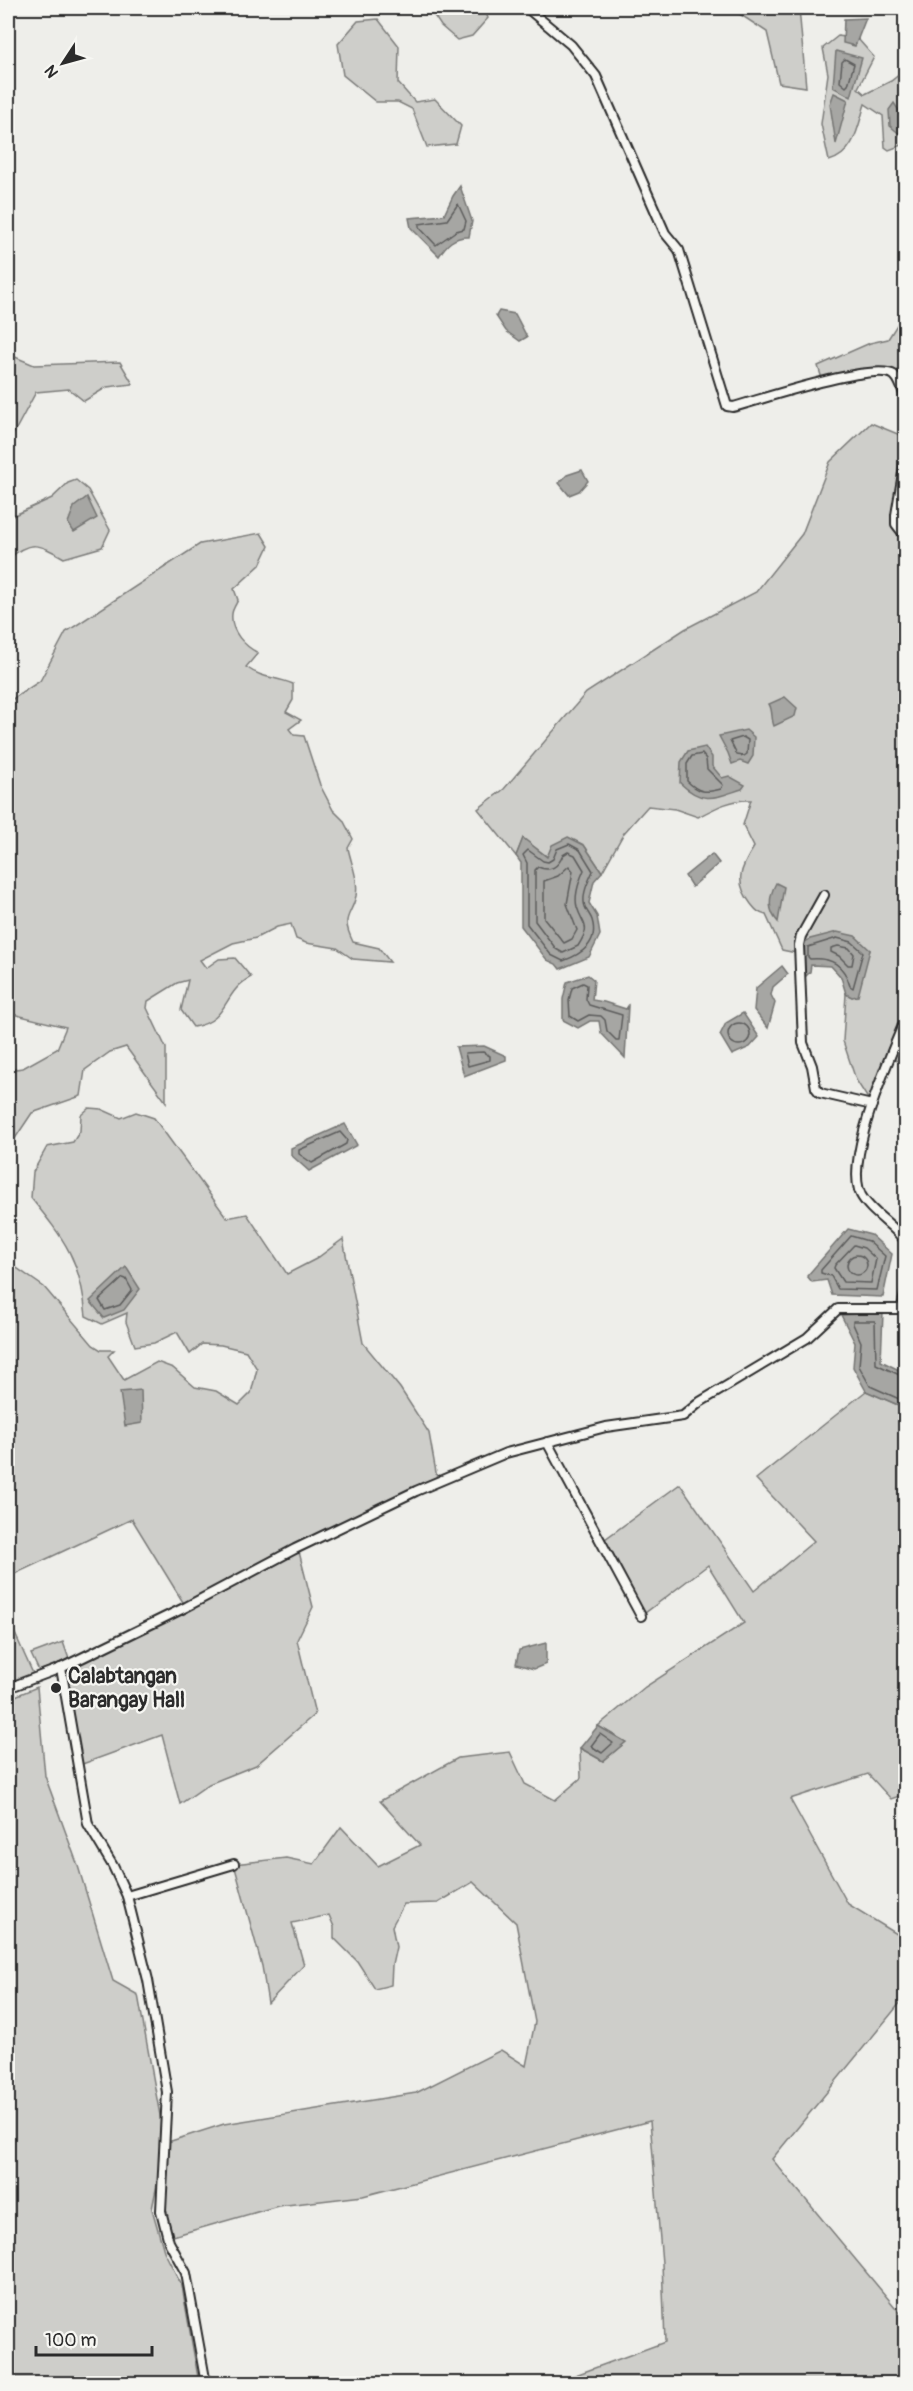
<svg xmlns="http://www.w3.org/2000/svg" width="913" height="2391" viewBox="0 0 913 2391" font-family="Pangolin,sans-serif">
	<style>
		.green { fill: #cececa; stroke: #7c7c7a; stroke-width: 1.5 }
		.water { fill: #a6a6a3; stroke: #757573; stroke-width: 1.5 }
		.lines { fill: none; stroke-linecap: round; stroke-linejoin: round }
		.shore { stroke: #5c5c5b; stroke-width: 1.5 }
		.minor-casing { stroke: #2b2b2b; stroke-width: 12 }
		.minor { stroke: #f6f6f2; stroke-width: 8 }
		.poi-dot { fill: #2b2b2b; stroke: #f6f6f2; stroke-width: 2 }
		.labels { text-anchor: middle; stroke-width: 4.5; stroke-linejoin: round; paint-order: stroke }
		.poi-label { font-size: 21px; font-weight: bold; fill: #2b2b2b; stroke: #f6f6f2; text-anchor: start }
	</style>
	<rect width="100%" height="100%" fill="#eeeeea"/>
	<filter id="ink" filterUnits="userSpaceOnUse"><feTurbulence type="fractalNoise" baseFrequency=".0167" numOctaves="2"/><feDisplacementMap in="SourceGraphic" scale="12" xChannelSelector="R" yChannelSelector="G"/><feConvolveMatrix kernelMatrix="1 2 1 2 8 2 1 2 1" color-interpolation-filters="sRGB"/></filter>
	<g filter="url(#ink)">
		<g class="green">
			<polygon points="429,8 484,8 488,18 472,36 457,40 441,26"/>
			<polygon points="742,8 799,8 806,87 779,83 767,32 738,13"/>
			<polygon points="378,19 399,46 398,83 415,102 435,99 461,126 456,144 427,147 412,109 398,102 376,102 343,75 338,44 358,21"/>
			<path d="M838,36L858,39L874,57L858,88L865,94L891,81L905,70V144L889,150L885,147L883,116L865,104C858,126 855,154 829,161L821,124L828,74L823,48Z"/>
			<polygon points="905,312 905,401 894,375 873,371 823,382 818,366 870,343 888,339"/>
			<polygon points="8,354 34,365 120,362 133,384 107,387 84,401 69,389 36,392 8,444"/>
			<path d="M871,423L905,437V1064L890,1058L872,1105L856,1080L843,1041L846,994L852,997L870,950L796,953L782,950L766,915C758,913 756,910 751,904C734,882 740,869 754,847L743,825L751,800C731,799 715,808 698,817L675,809L648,806L624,833L602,872L584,845L548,857L523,839L516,856L478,809L504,789L586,693L685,629L756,592L802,534L830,462Z"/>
			<path d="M76,480L88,490L110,530L102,547L64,558C40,544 29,539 8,560V518L52,498L68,483Z"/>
			<path d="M261,533L269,546L260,565L234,589L238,600C236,604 232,610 232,614C230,632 245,646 258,653L246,667C263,679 273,676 293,684V700L286,712L301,720L289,729L294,735L304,736L320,785L333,810L343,820L353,839L348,848C351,863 359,880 356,896C351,918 340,915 353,942L379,948L390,962L353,959L337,948L306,943L296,939L291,924L277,927L256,938L233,943L200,960L206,968L219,959L235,958L251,977C221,993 230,1021 193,1027L181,1010L188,980L177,983L148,1001L147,1008L166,1048V1102L126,1047L110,1052L85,1070L81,1096L32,1113L12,1143H8V1070L23,1068L57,1049L66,1027L8,1013V919L11,914L8,903V702L40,681L66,632L200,544Z"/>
			<path d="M89,1108L101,1109L121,1118L136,1112L154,1118L227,1218L247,1214L287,1274L316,1259L343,1239L363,1343L400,1388L429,1433L437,1478L298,1548L313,1607L297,1640L315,1714L256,1765L209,1784L180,1804L162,1735L77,1766L64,1684L80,1676L78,1663L186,1607L132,1519L8,1577V1262L44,1287L93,1345L101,1350H114L108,1356L124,1380L157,1362L173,1368L195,1387L216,1391L239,1405L251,1393L257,1369L246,1351L221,1345L202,1344L190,1354L177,1332L154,1343L135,1346L126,1322L127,1313L102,1324L86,1316C81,1261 65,1240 31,1198L33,1172L47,1147L73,1142L80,1131L81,1115Z"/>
			<polygon points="866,1391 905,1408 905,1794 891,1799 868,1774 790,1799 848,1904 905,1939 905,1997 772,2159 905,2319 905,2383 554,2383 665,2342 662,2263 650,2121 363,2196 278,2206 173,2236 169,2242 161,2211 164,2149 152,2209 164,2251 182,2286 199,2383 8,2384 8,1699 37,1687 45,1776 78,1866 113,1981 138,1995 165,2143 224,2124 416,2093 501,2050 526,2066 535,2022 516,1923 473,1882 438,1903 404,1904 392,1926 396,1947 392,1965 391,1985 375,1989 357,1961 334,1938 334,1927 329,1915 292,1923 304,1965 268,2003 262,1966 234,1864 286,1858 314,1864 341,1827 378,1866 420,1845 380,1801 458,1758 510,1752 525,1784 555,1800 581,1778 580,1748 603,1761 625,1742 598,1726 645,1687 744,1623 708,1565 641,1616 601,1542 680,1484 754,1591 814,1541 756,1479"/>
			<polygon points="8,1618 35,1678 8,1688"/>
			<polygon points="63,1642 69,1659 39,1671 31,1654"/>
		</g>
		<g class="water">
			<polygon points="866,18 855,46 843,43 844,19"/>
			<polygon points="836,51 862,58 851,97 833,87"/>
			<polygon points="834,93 848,100 836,144 830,104"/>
			<polygon points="894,103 905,120 905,132 901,135 890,126 889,110"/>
			<path d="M460,186L472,221L469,237C454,236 446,245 439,256L411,228L409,218L444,215L453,196Z"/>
			<polygon points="499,311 515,314 527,337 520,341 506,331 496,316"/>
			<polygon points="582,470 588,481 579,491 569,495 559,483 567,475"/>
			<polygon points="87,497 97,518 74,532 68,523 74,507"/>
			<path d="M785,697L797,708L795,716L774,726C771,719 773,710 769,704Z"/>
			<polygon points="746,730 754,737 753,756 748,764 740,761 732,764 728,753 719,736"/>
			<path d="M705,747L712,757V766L722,778L729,776L745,785L742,789C714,798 703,805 680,783L681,762L688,751Z"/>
			<polygon points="568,837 584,845 602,872 594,881 589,903 597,916 600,935 589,957 560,969 556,964 547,960 521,926 521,863 516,856 523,838 547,857 552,845"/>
			<polygon points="712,854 719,863 692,887 685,876"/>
			<path d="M776,883L784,887L778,922C767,910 769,896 776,883Z"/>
			<polygon points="837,932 855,936 870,950 858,996 852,997 846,994 841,977 831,966 811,965 810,972 806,976 803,971 801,944 810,939"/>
			<polygon points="782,966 788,974 773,987 771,995 775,1003 768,1028 754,1010 756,988"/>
			<polygon points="588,975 594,980 592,1000 604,1002 626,1009 628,1006 625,1058 601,1033 599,1021 590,1021 578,1028 563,1020 563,999 567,982"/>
			<polygon points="743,1013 759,1037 750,1047 732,1055 720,1035 726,1023"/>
			<polygon points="484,1046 506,1056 506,1060 464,1076 456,1047"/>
			<polygon points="345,1124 357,1145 309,1171 291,1155 291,1148"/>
			<polygon points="848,1229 871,1235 892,1254 883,1297 832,1295 827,1280 812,1282 807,1276"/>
			<polygon points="126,1267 140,1289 124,1310 104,1318 90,1301"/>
			<polygon points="883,1313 881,1361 905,1373 905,1408 866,1391 853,1367 855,1343 841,1315"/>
			<polygon points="141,1390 142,1423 125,1426 120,1392"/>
			<polygon points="546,1643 546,1664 534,1669 516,1664 519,1650"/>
			<polygon points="598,1726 626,1742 603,1761 580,1748"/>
		</g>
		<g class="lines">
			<g class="shore">
				<polygon points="845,59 854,64 848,85 846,87 840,82 842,62"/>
				<polygon points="458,204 466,221 464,229 456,231 436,245 419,227 419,224 447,220"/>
				<polygon points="743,737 748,740 747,754 744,756 737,755 730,741"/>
				<path d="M702,754L706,759L707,769L723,785L721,789C706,793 699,793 687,781V764L692,756Z"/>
				<path d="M569,844L580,850L593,871C589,880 583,891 584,902C584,909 590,914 592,920C599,943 582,954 563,961L551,955L527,924V863L523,855L528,850L543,861L548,862L553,859L557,849Z"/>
				<path d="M568,852L575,855L584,870C580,879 574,896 577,907C583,927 592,924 578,946L563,953L556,949L535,921V870L538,867C551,872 558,867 563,855Z"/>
				<polygon points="569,866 573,871 567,904 577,930 572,939 564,943 544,918 544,881 558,876"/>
				<path d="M837,938L852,942L863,952L853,988L850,986C844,965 832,957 810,959L808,957V947Z"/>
				<polygon points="838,946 849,948 854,954 852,965 848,965 839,956 831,952 831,948"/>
				<polygon points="583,983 587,985 586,999 589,1005 622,1015 619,1040 616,1040 607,1031 605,1020 601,1016 589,1015 578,1021 570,1016 569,1000 572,988"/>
				<circle cx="739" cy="1034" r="11"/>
				<polygon points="483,1052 490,1056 490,1060 468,1066 465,1053"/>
				<polygon points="340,1132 347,1140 346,1144 312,1163 299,1154 299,1150"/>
				<polygon points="851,1236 868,1241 885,1256 877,1290 838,1289 831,1276 821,1273 821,1270"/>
				<polygon points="854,1245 864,1248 876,1259 871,1283 843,1282 834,1268 835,1265"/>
				<circle cx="857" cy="1265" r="10"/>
				<polygon points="123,1278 126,1279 132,1290 120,1305 105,1310 99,1300"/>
				<polyline points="906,1378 876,1364 875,1321 853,1321 853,1324 861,1342 859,1366 870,1386 906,1402"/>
				<polygon points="600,1734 613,1743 602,1753 591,1746"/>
			</g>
			<defs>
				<g id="minor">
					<path d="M527,8L571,45L596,76L665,233L679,250L727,406L733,407C760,400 875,361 894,375C901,381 903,392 906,400"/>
					<polyline points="906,455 896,515 896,524 906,537"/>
					<polyline points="824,895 801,936 799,945 803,1043 812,1066 816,1088 820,1093 872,1105"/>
					<path d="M906,1018C891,1054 843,1161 861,1195C870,1212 894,1225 906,1242"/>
					<polyline points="547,1442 641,1616"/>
					<polyline points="61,1668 88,1824 113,1866 127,1896 148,1980 167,2092 161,2211 169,2242 186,2273 206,2384"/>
					<polyline points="8,1688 61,1668 186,1607 295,1549 416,1491 506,1453 606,1427 683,1416 700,1402 807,1338 838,1309 899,1309 902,1307 906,1290"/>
					<polyline points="127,1896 234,1864"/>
				</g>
			</defs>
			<use href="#minor" class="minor-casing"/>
			<use href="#minor" class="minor"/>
		</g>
	</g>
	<circle class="poi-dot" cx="56" cy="1688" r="6"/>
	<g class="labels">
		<g class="poi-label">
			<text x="68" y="1683">Calabtangan<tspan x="68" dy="24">Barangay Hall</tspan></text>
		</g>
	</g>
	<rect width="913" height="2391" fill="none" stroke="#f6f6f2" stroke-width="30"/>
	<rect x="15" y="15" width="883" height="2361" fill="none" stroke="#2b2b2b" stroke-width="2" filter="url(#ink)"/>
	<g transform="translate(63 63) rotate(234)" stroke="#f6f6f2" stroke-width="4.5" paint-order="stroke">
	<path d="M0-4.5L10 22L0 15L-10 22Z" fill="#2b2b2b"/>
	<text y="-9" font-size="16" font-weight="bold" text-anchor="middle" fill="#2b2b2b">N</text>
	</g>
	<path d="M36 2346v9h116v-9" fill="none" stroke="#2b2b2b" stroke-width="3"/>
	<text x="45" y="2346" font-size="18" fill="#2b2b2b" stroke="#f6f6f2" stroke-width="4.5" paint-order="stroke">100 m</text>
</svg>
